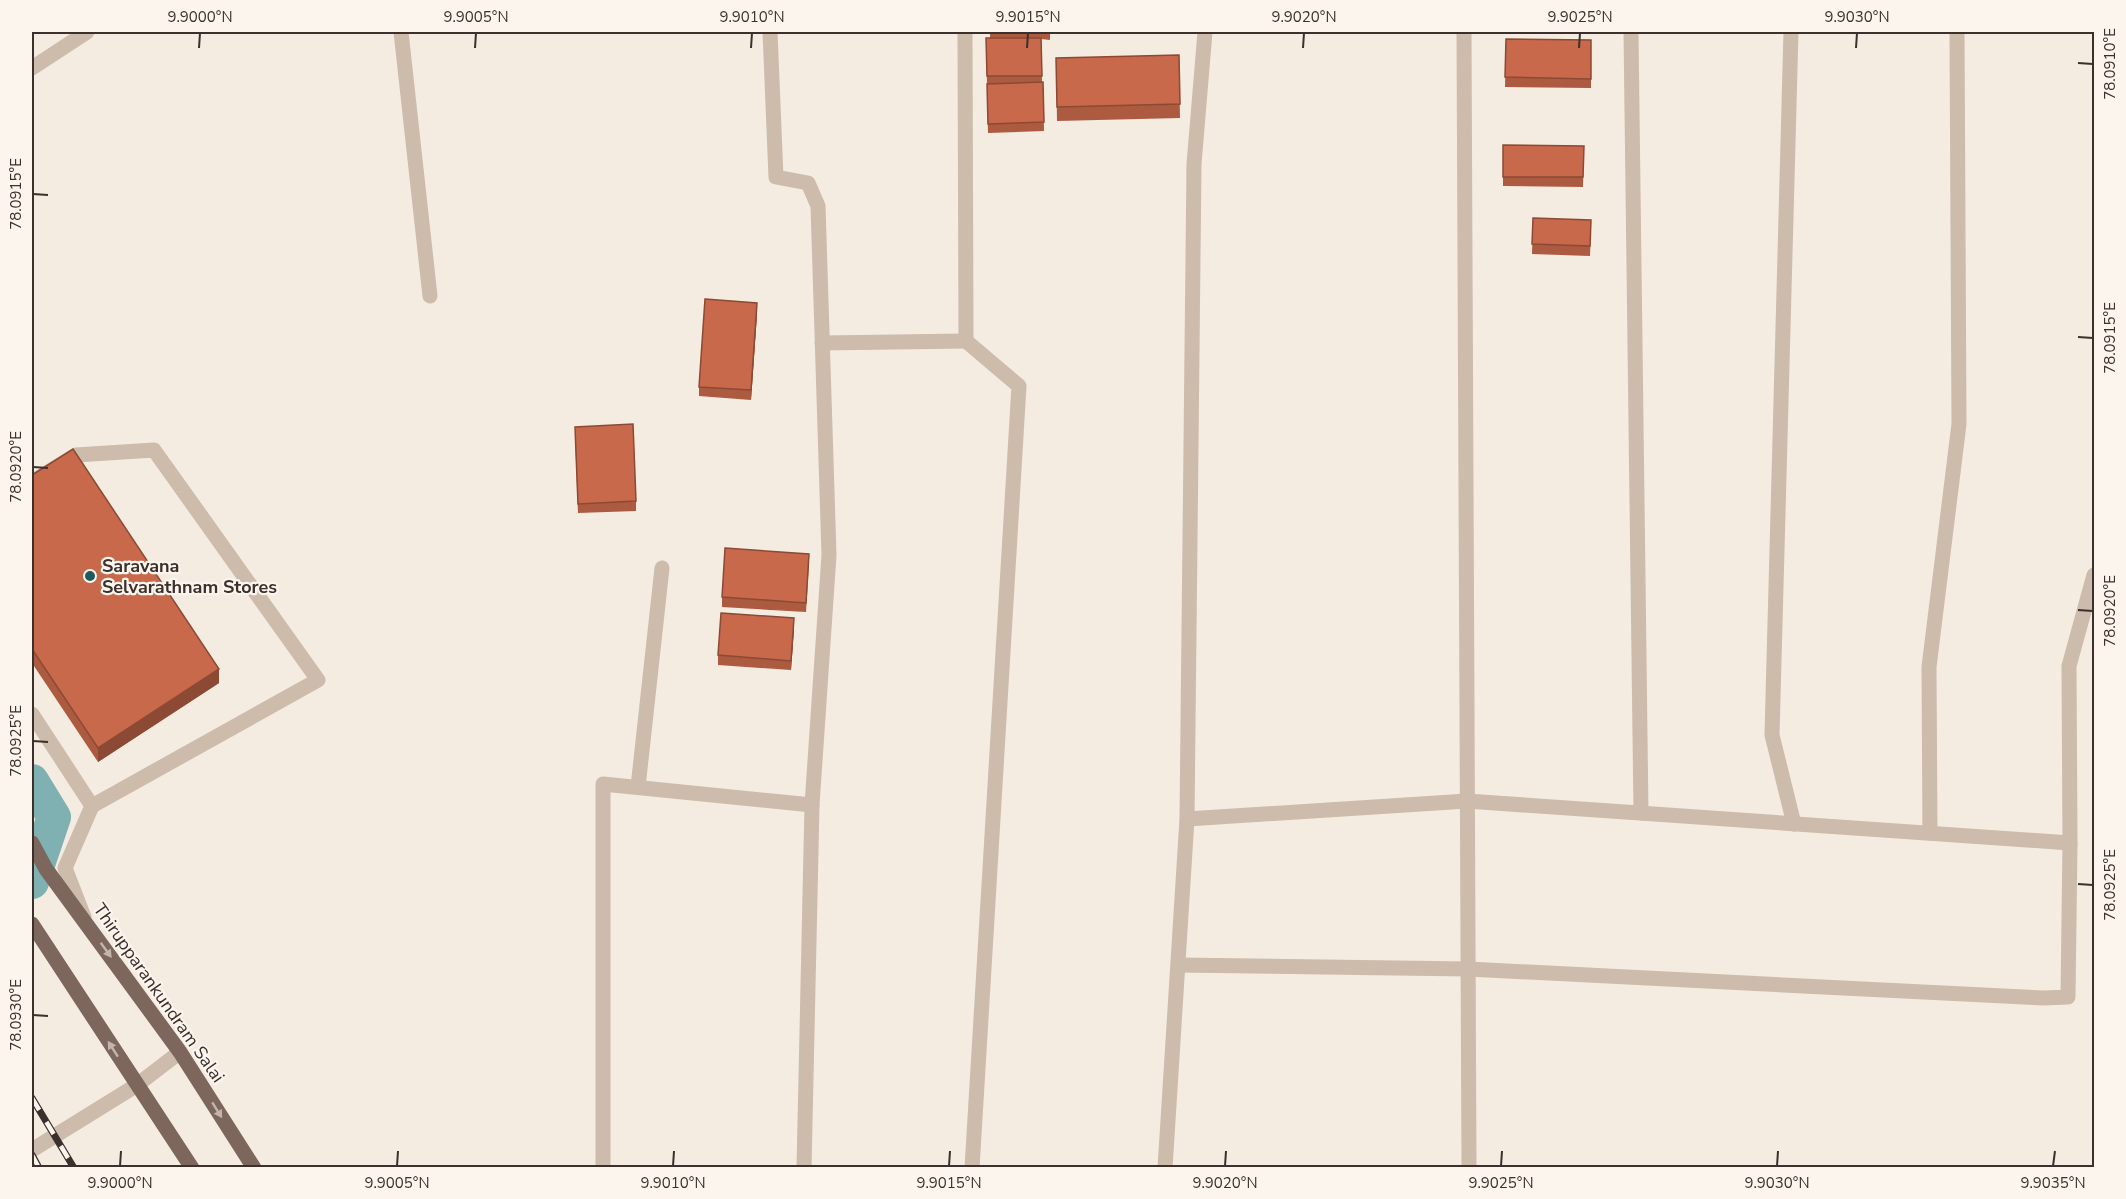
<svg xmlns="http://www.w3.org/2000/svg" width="2126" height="1199" viewBox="0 0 2126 1199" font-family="'Nunito Sans',sans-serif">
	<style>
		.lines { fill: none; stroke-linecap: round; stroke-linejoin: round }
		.canal { stroke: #7fb0b2; stroke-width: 34 }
		.minor { stroke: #cdbbac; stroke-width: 15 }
		.major { stroke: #7d675c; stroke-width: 15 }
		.rail-casing { stroke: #3b302b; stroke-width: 7 }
		.rail { stroke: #fbf5ee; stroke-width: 4.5; stroke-dasharray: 14; stroke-linecap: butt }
		.wall { fill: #ac5a40 }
		.shaded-wall { fill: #8c4a34 }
		.building { fill: #c8694b; stroke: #8c4a34; stroke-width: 1.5 }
		.oneway { fill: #c2b5ac }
		.ticks { fill: none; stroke: #3b302b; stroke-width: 2 }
		.poi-dot { fill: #1f5a5e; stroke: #fbf5ee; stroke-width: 2 }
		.labels { text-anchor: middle; stroke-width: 4.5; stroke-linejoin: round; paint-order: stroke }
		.poi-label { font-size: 18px; font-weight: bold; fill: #3b302b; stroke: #fbf5ee; text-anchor: start }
		.street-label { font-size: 18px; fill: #3b302b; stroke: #fbf5ee }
		.neatline { fill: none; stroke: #3b302b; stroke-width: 2 }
		.ticks-label { font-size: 15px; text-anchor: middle; fill: #3b302b }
	</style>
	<rect width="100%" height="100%" fill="#f4ebe1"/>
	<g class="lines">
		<polyline class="canal" points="32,781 54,817 32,882"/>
		<g class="minor">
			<polyline points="401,32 430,296"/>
			<polyline points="965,32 966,341 1019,386 972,1168"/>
			<polyline points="1464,32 1469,1168"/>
			<polyline points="1631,32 1641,813"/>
			<polyline points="1791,32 1772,735 1794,824"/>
			<polyline points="32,68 87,32"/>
			<polyline points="822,343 966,341"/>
			<polyline points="32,482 76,455 154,450 318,680 92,806"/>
			<polyline points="32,714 92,806 65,868 84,917"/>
			<polyline points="638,787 662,568"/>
			<polyline points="1187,819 1467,801 2070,843 2069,666 2094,575"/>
			<polyline points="1930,833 1929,667 1959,424 1957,32"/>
			<polyline points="1179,965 1468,969 2043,998 2068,997 2070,843"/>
			<polyline points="32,1150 137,1085 180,1052"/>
			<polyline points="603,1168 603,784 812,805 829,555 818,206 808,183 776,177 770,32"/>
			<polyline points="804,1168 812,805"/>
			<polyline points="1165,1168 1187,819 1194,164 1205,32"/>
		</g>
		<g class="major">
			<polyline points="32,843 46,869 180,1052 254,1168"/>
			<polyline points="32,924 192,1168"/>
		</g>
		<defs>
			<g id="rail">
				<polyline points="32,1098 74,1168"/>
				<polyline points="32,1155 39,1168"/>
			</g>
		</defs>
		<use href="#rail" class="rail-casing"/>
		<use href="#rail" class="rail"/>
	</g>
	<g class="wall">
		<polygon points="990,32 1050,32 1050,40 1041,39 1042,82 1043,82 1044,131 988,133 986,38 990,38"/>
		<polygon points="1506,39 1591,40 1591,88 1505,87"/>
		<polygon points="1179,55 1180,118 1057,121 1056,58"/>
		<polygon points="1503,145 1584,146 1583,187 1503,186"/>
		<polygon points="1533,218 1591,229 1590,256 1532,254"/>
		<polygon points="757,313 751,400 699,396 699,387"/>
		<polygon points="575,436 636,501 636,511 578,513"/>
		<polygon points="32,475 219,683 98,762 32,663"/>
		<polygon points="809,563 806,612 722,607 722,597"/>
		<polygon points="794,628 791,670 718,665 718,655"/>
	</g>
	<g class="shaded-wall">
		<polygon points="757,303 757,313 751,400 751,390"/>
		<polygon points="794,618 794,628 791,670 791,661"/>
		<polygon points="219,669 219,683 98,762 98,748"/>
	</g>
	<g class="building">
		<polygon points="986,38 1041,38 1042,76 987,76"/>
		<polygon points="1506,39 1591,40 1591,79 1505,77"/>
		<polygon points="1179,55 1180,104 1057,107 1056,58"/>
		<polygon points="1043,82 1044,122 988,124 987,84"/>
		<polygon points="1503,145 1584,146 1583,177 1503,177"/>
		<polygon points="1533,218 1591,220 1590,246 1532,244"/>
		<polygon points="705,299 757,303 751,390 699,387"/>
		<polygon points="633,424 636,501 578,504 575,427"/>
		<polygon points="73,449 219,669 98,748 32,649 32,475"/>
		<polygon points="725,548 809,554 806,603 722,597"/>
		<polygon points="721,613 794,618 791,661 718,655"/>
	</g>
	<defs><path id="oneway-solid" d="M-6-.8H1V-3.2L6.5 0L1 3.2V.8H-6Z" transform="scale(1.5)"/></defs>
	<g class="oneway">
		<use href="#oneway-solid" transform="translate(106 950) rotate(54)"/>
		<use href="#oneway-solid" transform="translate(113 1049) rotate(-123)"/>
		<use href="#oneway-solid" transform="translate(217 1110) rotate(58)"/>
	</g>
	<path class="ticks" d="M199,48L200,33M475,48L476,33M751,48L752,33M1027,48L1028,33M1303,48L1304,33M1579,48L1580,33M1856,48L1857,33M2078,63L2093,64M33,194L48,195M2078,337L2093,338M33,467L48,468M2078,610L2093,611M33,741L48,742M2078,884L2093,885M33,1015L48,1016M120,1166L121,1151M397,1166L398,1151M673,1166L674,1151M949,1166L950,1151M1225,1166L1226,1151M1501,1166L1502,1151M1777,1166L1778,1151M2053,1166L2055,1151"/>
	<circle class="poi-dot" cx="90" cy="576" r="6"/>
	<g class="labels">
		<g class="poi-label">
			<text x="102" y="572">Saravana<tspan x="102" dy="21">Selvarathnam Stores</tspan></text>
		</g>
		<g class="street-label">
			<text transform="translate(159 993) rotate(55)" y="6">Thirupparankundram Salai</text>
		</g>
	</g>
	<rect width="2126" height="1199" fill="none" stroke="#fbf5ee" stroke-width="66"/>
	<rect x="33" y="33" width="2060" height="1133" class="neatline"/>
	<g class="ticks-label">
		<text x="200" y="22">9.9000°N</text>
		<text x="476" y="22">9.9005°N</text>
		<text x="752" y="22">9.9010°N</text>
		<text x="1028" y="22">9.9015°N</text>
		<text x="1304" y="22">9.9020°N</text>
		<text x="1580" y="22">9.9025°N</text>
		<text x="1857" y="22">9.9030°N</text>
		<text transform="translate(2110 64) rotate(-90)" y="5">78.0910°E</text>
		<text transform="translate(16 194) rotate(-90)" y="5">78.0915°E</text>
		<text transform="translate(2110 338) rotate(-90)" y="5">78.0915°E</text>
		<text transform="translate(16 467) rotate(-90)" y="5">78.0920°E</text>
		<text transform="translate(2110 611) rotate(-90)" y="5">78.0920°E</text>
		<text transform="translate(16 741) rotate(-90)" y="5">78.0925°E</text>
		<text transform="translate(2110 885) rotate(-90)" y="5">78.0925°E</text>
		<text transform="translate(16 1015) rotate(-90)" y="5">78.0930°E</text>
		<text x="120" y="1188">9.9000°N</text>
		<text x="397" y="1188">9.9005°N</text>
		<text x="673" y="1188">9.9010°N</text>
		<text x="949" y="1188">9.9015°N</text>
		<text x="1225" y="1188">9.9020°N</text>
		<text x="1501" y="1188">9.9025°N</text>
		<text x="1777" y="1188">9.9030°N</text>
		<text x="2053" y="1188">9.9035°N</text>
	</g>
</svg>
